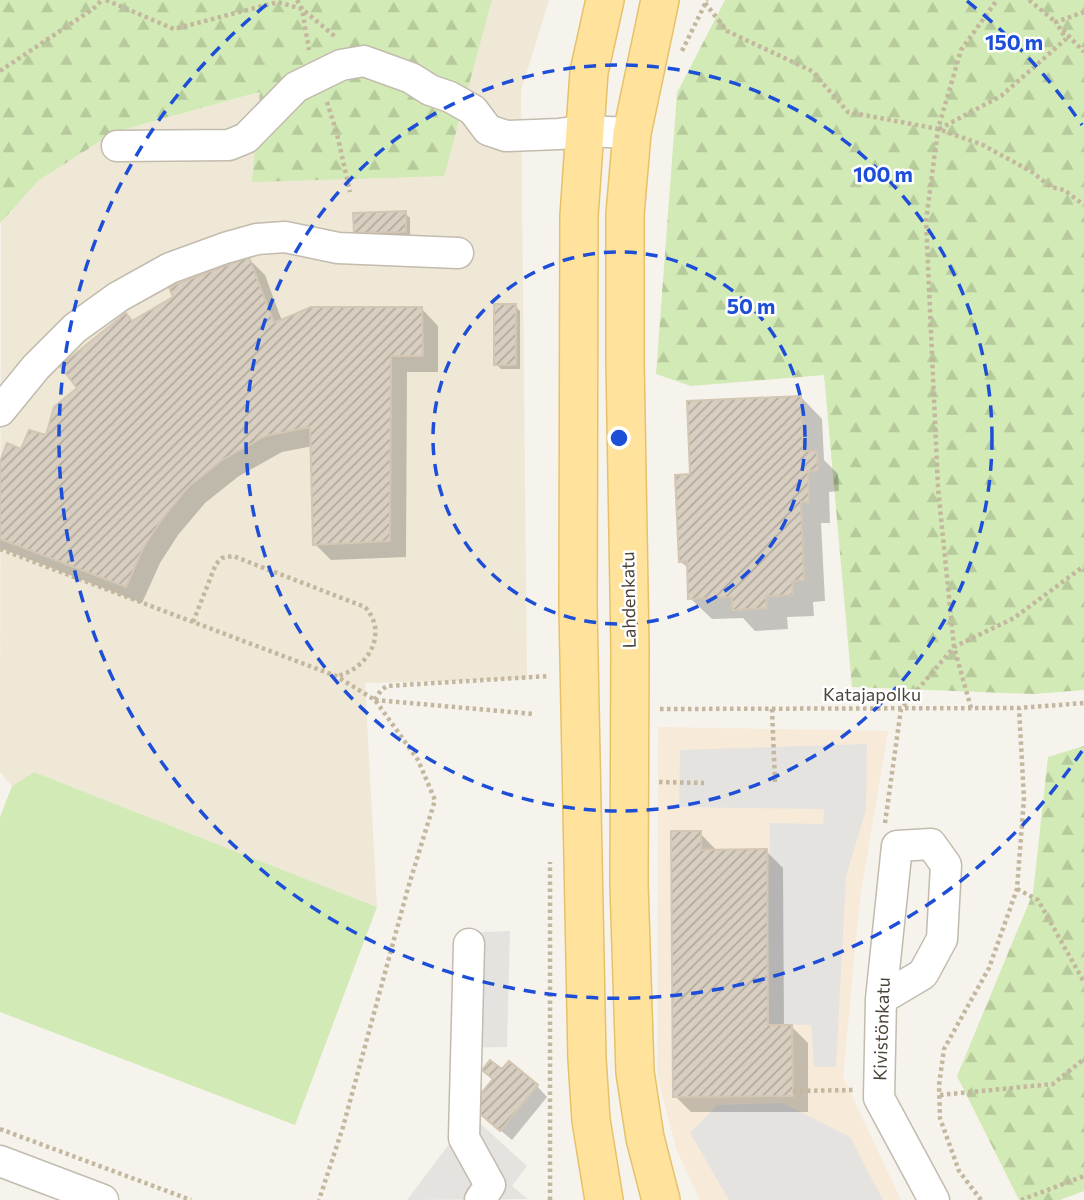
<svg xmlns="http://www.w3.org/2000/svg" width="1084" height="1200" viewBox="0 0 1084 1200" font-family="Commissioner,sans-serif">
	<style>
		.commercial { fill: #f7ead8 }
		.education { fill: #efe8d6 }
		.forest { fill: url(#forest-firs) }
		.pitch { fill: #d2eab5 }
		.parking { fill: #e5e3e0 }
		.shadow { fill: #0003 }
		.building { fill: url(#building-hatch); stroke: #d3c7b4; stroke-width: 2 }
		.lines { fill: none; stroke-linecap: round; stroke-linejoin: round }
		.minor-casing { stroke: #c2bbae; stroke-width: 33 }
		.major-casing { stroke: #e6c16a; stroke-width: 40 }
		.path { stroke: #c4b79f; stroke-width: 4.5; stroke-dasharray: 3.5 3.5; stroke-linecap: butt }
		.minor { stroke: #fff; stroke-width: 30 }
		.major { stroke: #ffe39c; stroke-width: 37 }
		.ring { fill: none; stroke: #1d4ed8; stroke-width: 3.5; stroke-dasharray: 12 9 }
		.labels { text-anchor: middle; stroke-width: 5; stroke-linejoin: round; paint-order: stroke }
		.street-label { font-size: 18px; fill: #4b4439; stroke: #fff }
		.centre { fill: #1d4ed8; stroke: #fff; stroke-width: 3.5 }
		.ring-label { font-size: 21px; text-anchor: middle; font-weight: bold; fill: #1d4ed8; stroke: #fff; stroke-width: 5; stroke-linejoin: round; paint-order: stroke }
	</style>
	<defs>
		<pattern id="forest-firs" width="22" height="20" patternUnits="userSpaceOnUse" patternTransform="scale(1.75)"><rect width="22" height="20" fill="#d2eab5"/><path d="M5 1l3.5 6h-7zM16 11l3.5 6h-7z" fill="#b6ca9c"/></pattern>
		<pattern id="building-hatch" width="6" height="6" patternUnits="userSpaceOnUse" patternTransform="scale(1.75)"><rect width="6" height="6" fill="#d8cfc1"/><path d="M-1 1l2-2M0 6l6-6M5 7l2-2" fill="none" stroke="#b1aa9e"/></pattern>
	</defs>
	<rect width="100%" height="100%" fill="#f6f3ec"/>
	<polygon class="commercial" points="658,727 888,731 860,898 843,1077 901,1200 700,1200 677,1151 657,1076"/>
	<polygon class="education" points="492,0 549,0 521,91 527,679 365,683 377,907 34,772 12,786 0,772 1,220 39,180 115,132 261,92 443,176"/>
	<g class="forest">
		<polygon points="0,0 492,0 444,176 252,182 260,92 115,132 39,180 0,223"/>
		<polygon points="725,0 1084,0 1084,690 1034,694 852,687 824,375 691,386 656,374 677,93"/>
		<polygon points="1084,746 1084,1191 1060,1200 1019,1200 957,1076 1033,893 1048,757"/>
	</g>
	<polygon class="pitch" points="34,772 377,907 295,1125 0,1012 0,817 12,786"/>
	<g class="parking">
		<polygon points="867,744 866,810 846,877 836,1067 814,1067 811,1025 766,1024 770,823 823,824 824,809 679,807 680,750"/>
		<polygon points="510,931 507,1047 453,1048 457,933"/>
		<polygon points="783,1103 850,1137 883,1200 729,1200 690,1133 717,1105"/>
		<polygon points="471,1115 527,1166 512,1186 528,1199 407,1200"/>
	</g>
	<g class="shadow">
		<polygon points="405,213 410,218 410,236 360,238 355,233"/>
		<polygon points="249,259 265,275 282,321 422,309 438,326 438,372 407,372 406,557 331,560 315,544 313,446 282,452 239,476 205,503 178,535 160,563 142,603 0,548 0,467 47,437 79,388 133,322"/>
		<polygon points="515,306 520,311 520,369 501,369 496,364"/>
		<polygon points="801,397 822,419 824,460 838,474 839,491 829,492 830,523 821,523 825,601 813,602 814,616 787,617 788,629 755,631 743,618 712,619 690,598 689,569 680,561 692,476"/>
		<polygon points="700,833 717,851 766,851 783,868 784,1027 792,1027 808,1043 808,1112 691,1112 675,1096"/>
		<polygon points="502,1072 537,1086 547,1097 512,1140 484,1117 495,1080"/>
	</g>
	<g class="building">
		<polygon points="406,211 406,232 354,233 353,213"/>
		<polygon points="249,257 274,323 311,307 422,307 423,356 391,356 390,541 313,545 310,427 265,436 222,460 188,487 162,519 144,546 126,587 0,539 0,462 7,443 21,449 29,430 46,435 54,407 77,388 60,366 126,313 132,321 173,297 169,287"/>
		<rect x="494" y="304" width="22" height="61"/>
		<polygon points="801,396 803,451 817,451 818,470 808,471 809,502 801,502 804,580 792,581 793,595 766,596 767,608 732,610 732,597 688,599 687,561 679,562 675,475 690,474 687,401"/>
		<polygon points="671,831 701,831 701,850 767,849 768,1025 792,1025 793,1096 673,1097"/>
		<polygon points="490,1060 502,1069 509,1061 538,1085 500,1131 471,1106 493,1079 482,1070"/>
	</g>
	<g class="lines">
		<defs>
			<g id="minor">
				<polyline points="117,146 229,145 246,138 296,87 341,65 364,61 411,78 430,90 450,97 473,110 488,130 506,136 559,134 584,131 632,133"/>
				<polyline points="0,411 36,367 75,328 118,297 170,268 225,248 257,239 285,237 338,248 458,253"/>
				<polyline points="469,944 464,1138 490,1185 480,1200"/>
				<polyline points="881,999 923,974 942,939 946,865 931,844 897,846 881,999 879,1098 934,1200"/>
				<polyline points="0,1161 103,1200"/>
			</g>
			<g id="major">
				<polyline points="660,0 632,133 625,214 625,360 630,648 629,884 635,1072 645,1138 661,1200"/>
				<polyline points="604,1200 591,1120 587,1059 578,607 579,216 589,72 605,0"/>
			</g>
		</defs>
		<use href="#minor" class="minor-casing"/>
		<use href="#major" class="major-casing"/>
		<g class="path">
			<polyline points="106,0 174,29 278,2 302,9 337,38"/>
			<polyline points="297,0 302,9 309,50"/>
			<polyline points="1029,0 1057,23"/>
			<polyline points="705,3 727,31 812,71 848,112 938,129 983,145 1032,172 1051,187 1064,190 1084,205"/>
			<polyline points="1063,30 1084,52"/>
			<polyline points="682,51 707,0"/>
			<polyline points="0,71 93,9 102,0"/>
			<polyline points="327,102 337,134 350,192"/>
			<polyline points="939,129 1001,96 1066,39 1056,22 1084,12"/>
			<polyline points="0,549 336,676 375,700 418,760 435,800 408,888 343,1127 319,1200"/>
			<path d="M193,622L216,564L222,558L233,556L365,607C389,633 368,669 337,676"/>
			<polyline points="375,700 381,690 387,686 549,676"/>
			<polyline points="375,700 534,714"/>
			<polyline points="971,708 954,647 938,488 926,221 938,129 961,50 997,0"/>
			<polyline points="660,709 1019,708 1084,703"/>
			<polyline points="772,709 775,782"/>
			<polyline points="659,782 704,783"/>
			<polyline points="885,823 901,709 954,647 1014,618 1084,566"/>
			<polyline points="1017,889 1038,900 1084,982"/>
			<polyline points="793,1091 854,1090"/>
			<polyline points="940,1095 1053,1084 1084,1059"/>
			<polyline points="0,1129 191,1200"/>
			<polyline points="550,1200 550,862"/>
			<polyline points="981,1200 959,1171 940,1118 939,1085 944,1049 989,968 1017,889 1024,798 1019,708"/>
			<polyline points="1021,1200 1084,1176"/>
		</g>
		<use href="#minor" class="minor"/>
		<use href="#major" class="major"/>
	</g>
	<g class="ring">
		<circle cx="619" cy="438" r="186"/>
		<circle cx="619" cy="438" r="373"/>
		<path d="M1082 751A559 559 0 1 1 271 1M967 1A559 559 0 0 1 1082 125"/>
	</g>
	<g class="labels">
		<g class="street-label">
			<text transform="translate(629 600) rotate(-91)" y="6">Lahdenkatu</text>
			<text x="872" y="701">Katajapolku</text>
			<text transform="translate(882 1029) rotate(-88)" y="6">Kivistönkatu</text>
		</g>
	</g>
	<circle cx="619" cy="438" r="10" class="centre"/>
	<g class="ring-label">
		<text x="1014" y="50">150 m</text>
		<text x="883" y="182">100 m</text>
		<text x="751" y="314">50 m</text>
	</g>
</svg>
